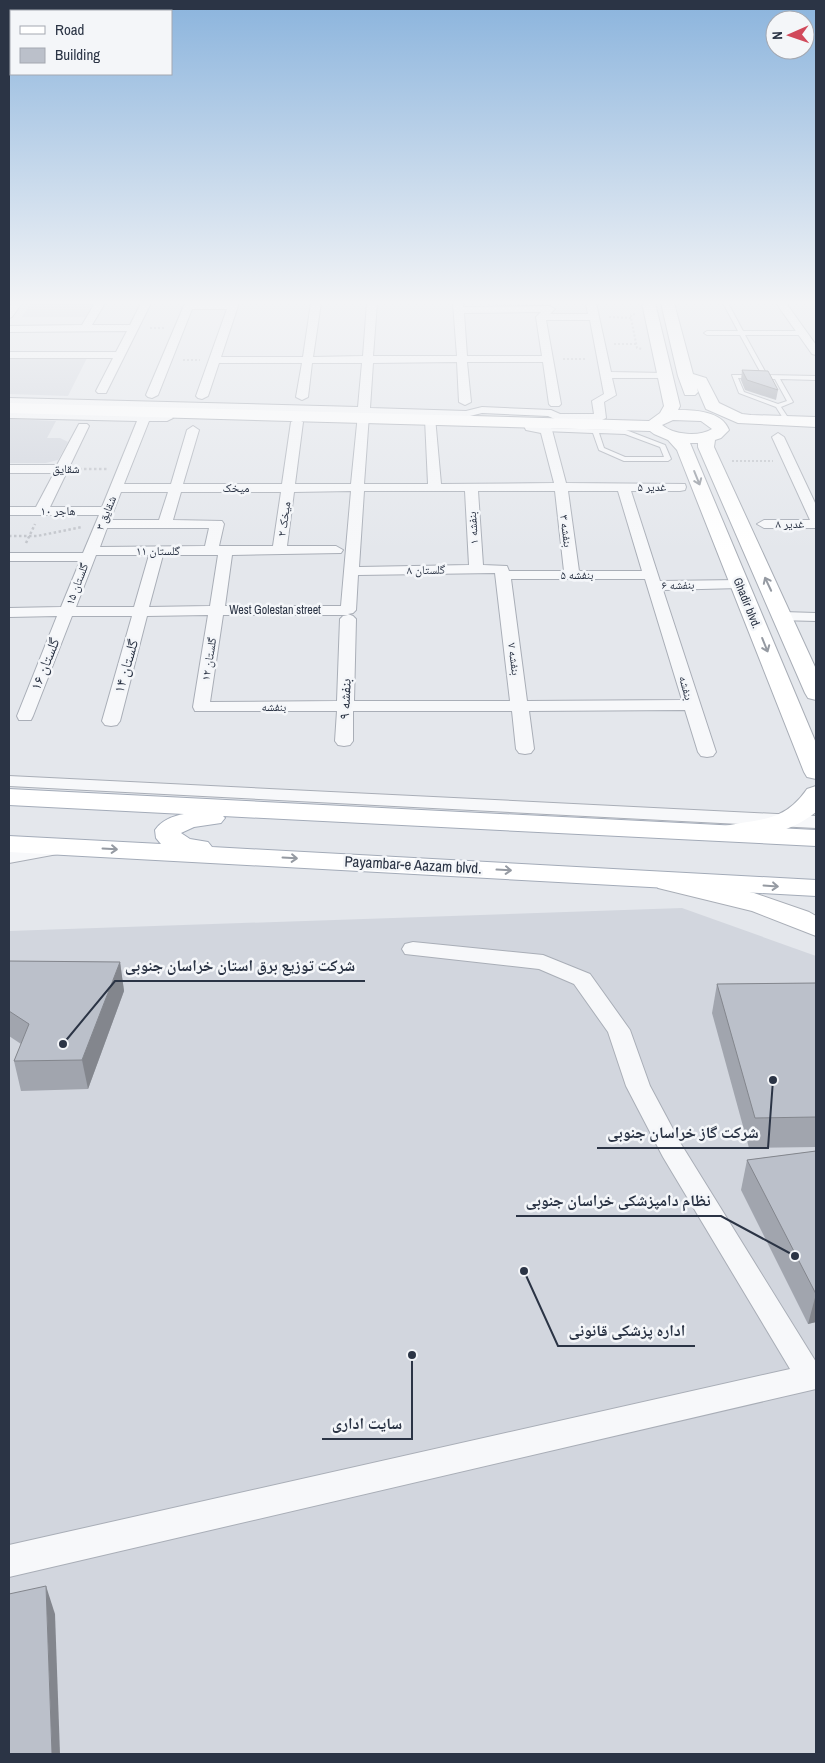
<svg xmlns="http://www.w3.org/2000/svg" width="825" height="1763" viewBox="0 0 825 1763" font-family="'Archivo Narrow','Noto Naskh Arabic',sans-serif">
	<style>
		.built { fill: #d2d6de }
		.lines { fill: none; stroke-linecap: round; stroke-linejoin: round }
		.lane-casing { stroke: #a9aeb7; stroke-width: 2 }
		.street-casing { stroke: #a9aeb7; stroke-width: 2 }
		.secondary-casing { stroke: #a9aeb7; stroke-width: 2 }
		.primary-casing { stroke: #a3abb8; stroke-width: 2 }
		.path-far1 { stroke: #c2c5cb; stroke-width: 2; stroke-dasharray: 2 2; stroke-linecap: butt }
		.path { stroke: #c2c5cb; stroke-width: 2.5; stroke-dasharray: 2.5 2.5; stroke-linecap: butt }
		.lane { fill: #f7f8fa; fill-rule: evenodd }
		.street { fill: #f7f8fa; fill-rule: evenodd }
		.secondary { fill: #fff; fill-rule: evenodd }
		.primary { fill: #fff; fill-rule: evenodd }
		.wall { fill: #a1a5ae }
		.shaded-wall { fill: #83868d }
		.building { fill: #bbc0ca; stroke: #83868d }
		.oneway { stroke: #959aa2 }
		.labels { text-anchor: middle; stroke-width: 5; stroke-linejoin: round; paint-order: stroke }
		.far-street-label { font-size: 12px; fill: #2b3445; stroke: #f4f6f9 }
		.street-label { font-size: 15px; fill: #2b3445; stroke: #f4f6f9 }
		.leader { fill: none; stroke: #2b3445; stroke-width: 2 }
		.callout-dot { fill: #2b3445; stroke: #f4f6f9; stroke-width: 2 }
		.callout-label { font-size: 16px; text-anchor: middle; font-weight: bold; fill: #2b3445; stroke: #f4f6f9; stroke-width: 5; stroke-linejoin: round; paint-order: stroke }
	</style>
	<rect width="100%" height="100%" fill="#e4e7ec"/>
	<g class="built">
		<polygon points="34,304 96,304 89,317 22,317 29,305"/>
		<polygon points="9,358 87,358 68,396 9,394"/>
		<polygon points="9,419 56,421 47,438 60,438 68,442 58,460 46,463 9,463"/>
		<polygon points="682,908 816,956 816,1754 9,1754 9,931"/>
	</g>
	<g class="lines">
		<defs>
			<g id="lane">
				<path d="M723,303H728L743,331H803L806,333L803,335H745L767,375L816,376V380L780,379L793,402L781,407L791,422L790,423H786L776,407L739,393L732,375H762L740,335H707L704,333L707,331H738ZM738,378L775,379L787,401L778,404L744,392Z"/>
				<path d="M546,428L626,430L665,445L671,459L668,461H624L599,450L593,433L544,431L543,430ZM599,433L625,434L660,447L664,457H625L604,448Z"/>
			</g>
			<g id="street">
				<polygon points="12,303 22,303 12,317 9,318 9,308"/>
				<polygon points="95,303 105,303 92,325 130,325 141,303 151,303 106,393 98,393 96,391 113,358 9,358 9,352 116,352 127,331 9,332 9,326 82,325"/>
				<path d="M185,303H239L221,357H303L311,303H321L313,357L363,356L367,303H377L373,356H457L453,303H463V307L550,306L555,309L550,314H588L586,303H596L611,372L665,373L670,376L669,378H612L616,395L604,402L606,418L600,421L557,420L548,416L482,413L466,417H435L441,484L554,483L541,433L526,430L522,422L528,419L532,420L535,425L550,427L552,430L566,483L685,484L686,487L685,490L680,491H631L660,581L740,580L745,581L747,584L745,587L740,588L663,590L716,752L713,756L707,757L701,756L698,752L685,710L529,711L534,749L531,753L525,754L519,753L516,749L512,711H353V741L350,745L344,746L338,745L335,741L337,711H195L193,707L208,615L147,616L120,721L117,725L111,726L105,725L102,721L132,616H72L33,716L31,720H19L17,716L57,616L9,617V608L61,607L80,561H9V553H83L99,515H9V507H36L54,473H9V465H57L79,424H87L89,426L50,507H102L137,421L9,418V412L171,416L173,418L167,421H149L124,484H171L187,430L193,426L199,430L183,484H282L291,422L297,419L303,422L295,484H351L358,414L9,404V398L358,407L362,363H312L308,397L302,400L296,397L302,363H219L208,396L202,399L198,398L196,396L227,309H192L158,395L152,398L148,397L146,395ZM541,312L536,317L542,356H467L464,313ZM546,320H590L604,394L592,401L594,414H560L551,410L482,407L466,411L370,408L373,363L457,362L459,402L465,405L471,402L467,362H543L549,404L551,406H559L561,404ZM369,415L428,416L425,419L428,484H364ZM351,491L341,606H225L232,555L341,553L343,550L336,546H287L294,492ZM364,491H465L469,565L359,567ZM478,491H555L564,571H509L507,566L483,565ZM568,491H618L642,571H579ZM121,492H168L159,520H110ZM181,492H281L273,546H219L224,524L222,521L173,520ZM107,528H209L205,546L100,547ZM96,555H149L134,607H76ZM163,555H218L210,606L149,607ZM495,573L510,701H354L356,619L353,616L348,614L353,613L356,610L358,575ZM511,579H645L682,700L527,701ZM223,615H348L343,616L340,619L337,701L210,702Z"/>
				<polygon points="776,303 786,303 816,345 816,355 812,354"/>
				<polygon points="778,433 784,437 816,505 816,528 764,528 757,524 764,520 810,520 772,437"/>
				<polygon points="783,612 816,613 816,621 778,620 775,617 778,614"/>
				<polygon points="9,776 816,816 816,828 9,786"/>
				<polygon points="56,843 63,845 66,849 63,853 9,863 9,851"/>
				<polygon points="413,942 543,955 590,974 630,1030 650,1086 681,1144 816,1362 816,1389 9,1577 9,1545 790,1369 663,1157 626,1086 608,1032 574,984 539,969 405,954 402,949 405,944"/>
			</g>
			<g id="secondary">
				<path d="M642,303H655L680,406L678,410C695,410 722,411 729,430L721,438L715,440L714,447L816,669V700L808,698L805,693L698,447V443H690L816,743V779L807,777L804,772L677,450L668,440L654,434L650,431L9,413V403L649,421L660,413L664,406ZM673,420L701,421L712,429C699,437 674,435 662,425Z"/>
				<polygon points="661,303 674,303 693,374 706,378 719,403 742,414 751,415 816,417 816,427 738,423 706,409 697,388 698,392 695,395 685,395 678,376"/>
				<path d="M816,786V812C795,830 748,845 721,839L717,833L721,827C758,818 783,824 807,789Z"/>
				<polygon points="668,874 754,893 809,912 816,916 816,936 752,911 658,888 654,882 658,876"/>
			</g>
			<path id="primary" d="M9,789L816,830V846L223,816L225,818L221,823L194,827L181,833L190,839L208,842L212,847L816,880V896L9,852V836L161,844L156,838L155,830C162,820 173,816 184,814L9,805Z"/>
		</defs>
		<use href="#lane" class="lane-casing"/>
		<use href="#street" class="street-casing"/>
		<use href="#secondary" class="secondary-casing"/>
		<use href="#primary" class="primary-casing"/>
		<g class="path-far1">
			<polyline points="635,314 631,315 631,318 637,348 642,349"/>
			<polyline points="609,317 631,318"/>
			<polyline points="150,328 164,328"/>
			<polyline points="614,344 636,344"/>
			<polyline points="563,359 587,359"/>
			<polyline points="183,360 200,360"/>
			<polyline points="732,461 773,461"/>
		</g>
		<g class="path">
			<polyline points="79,469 108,469"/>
			<polyline points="9,536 37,536 82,527"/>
			<polyline points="26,543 35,524"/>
		</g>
		<use href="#lane" class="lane"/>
		<use href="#street" class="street"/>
		<use href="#secondary" class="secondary"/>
		<use href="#primary" class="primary"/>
	</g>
	<g class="wall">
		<polygon points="742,370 778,390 776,400 745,390 741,380"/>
		<polygon points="9,961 120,962 124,991 88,1089 21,1091 14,1061 21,1044 9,1036"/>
		<polygon points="816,983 816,1147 749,1148 712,1013 717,984"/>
		<polygon points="816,1151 816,1322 808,1324 741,1190 747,1160"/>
	</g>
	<g class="shaded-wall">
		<polygon points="120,962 124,991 88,1089 82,1060"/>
		<polygon points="816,1294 816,1322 808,1324"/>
		<polygon points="46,1586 55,1614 60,1754 52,1754"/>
	</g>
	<g class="building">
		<polygon points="742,370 768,371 778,390 747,380"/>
		<polygon points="9,961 120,962 82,1060 14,1061 29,1024 9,1011"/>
		<polygon points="816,983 816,1117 755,1118 717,984"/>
		<polygon points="816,1151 816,1294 747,1160"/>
		<polygon points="46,1586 52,1754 9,1754 9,1594"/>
	</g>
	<defs><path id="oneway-shaft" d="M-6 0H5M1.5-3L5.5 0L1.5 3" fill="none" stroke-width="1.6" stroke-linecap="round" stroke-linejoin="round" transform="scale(1.25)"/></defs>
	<g class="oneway">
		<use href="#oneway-shaft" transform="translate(697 478) rotate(68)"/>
		<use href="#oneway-shaft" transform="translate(768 584) rotate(-115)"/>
		<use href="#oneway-shaft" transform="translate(765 645) rotate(68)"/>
		<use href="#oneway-shaft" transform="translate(110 849) rotate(3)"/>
		<use href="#oneway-shaft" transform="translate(290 858) rotate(3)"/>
		<use href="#oneway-shaft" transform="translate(504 870) rotate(3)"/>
		<use href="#oneway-shaft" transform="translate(771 886) rotate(4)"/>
	</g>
	<linearGradient id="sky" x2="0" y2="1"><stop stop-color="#8bb4dd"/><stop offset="0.55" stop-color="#f3f4f6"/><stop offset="1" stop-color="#f3f4f6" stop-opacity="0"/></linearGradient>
	<rect width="825" height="550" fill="url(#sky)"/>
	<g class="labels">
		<g class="far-street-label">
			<text x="66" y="473">شقایق</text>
			<text x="652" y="491">غدیر ۵</text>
			<text x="236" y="492">میخک</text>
			<text x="58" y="515">هاجر ۱۰</text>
			<text transform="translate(106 513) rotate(-68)" y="4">شقایق ۳</text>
			<text transform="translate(284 519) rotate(-82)" y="4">میخک ۲</text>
			<text x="790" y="528">غدیر ۸</text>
			<text transform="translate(473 528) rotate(-94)" y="4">بنفشه ۱</text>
			<text transform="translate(566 531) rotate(83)" y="4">بنفشه ۳</text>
			<text x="158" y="555">گلستان ۱۱</text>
			<text transform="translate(426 570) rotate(-1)" y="4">گلستان ۸</text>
			<text x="577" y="579">بنفشه ۵</text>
			<text transform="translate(77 584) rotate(-69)" y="4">گلستان ۱۵</text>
			<text transform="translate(678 585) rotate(-1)" y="4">بنفشه ۶</text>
			<text transform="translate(747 603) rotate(68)" y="4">Ghadir blvd.</text>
			<text x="275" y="614">West Golestan street</text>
			<text transform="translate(209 659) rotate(-81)" y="4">گلستان ۱۲</text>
			<text transform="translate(514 659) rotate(83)" y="4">بنفشه ۷</text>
			<text transform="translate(686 688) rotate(75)" y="4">بنفشه</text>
			<text x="274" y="711">بنفشه</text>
		</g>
		<g class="street-label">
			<text transform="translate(45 664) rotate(-68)" y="5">گلستان ۱۶</text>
			<text transform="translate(126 666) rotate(-74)" y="5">گلستان ۱۴</text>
			<text transform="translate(345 699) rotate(-88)" y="5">بنفشه ۹</text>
			<text transform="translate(413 865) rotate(3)" y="5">Payambar-e Aazam blvd.</text>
		</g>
	</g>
	<path class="leader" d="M63 1044L115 981H365M773 1080L768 1148H597M795 1256L721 1216H516M524 1271L558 1346H695M412 1355L412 1439H322"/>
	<g class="callout-dot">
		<circle cx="63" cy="1044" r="5"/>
		<circle cx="773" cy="1080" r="5"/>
		<circle cx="795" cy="1256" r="5"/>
		<circle cx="524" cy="1271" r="5"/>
		<circle cx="412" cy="1355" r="5"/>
	</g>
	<g class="callout-label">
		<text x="240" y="971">شرکت توزیع برق استان خراسان جنوبی</text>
		<text x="683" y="1138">شرکت گاز خراسان جنوبی</text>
		<text x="618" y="1206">نظام دامپزشکی خراسان جنوبی</text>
		<text x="627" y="1336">اداره پزشکی قانونی</text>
		<text x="367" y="1429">سایت اداری</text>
	</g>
	<rect width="825" height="1763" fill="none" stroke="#2b3445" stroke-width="20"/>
	<rect x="10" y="10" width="162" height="65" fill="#f4f6f9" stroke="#a4a8b1"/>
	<rect x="20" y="26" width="25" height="8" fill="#ffffff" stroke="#a4a8b1"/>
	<text x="55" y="35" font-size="15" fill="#2b3445">Road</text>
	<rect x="20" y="48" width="25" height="15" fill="#bbc0ca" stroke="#a4a8b1"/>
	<text x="55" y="60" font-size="15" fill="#2b3445">Building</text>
	<g transform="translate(790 35) rotate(268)"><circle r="24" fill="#f4f6f9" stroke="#a4a8b1"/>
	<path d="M0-4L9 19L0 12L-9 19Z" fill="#d1495b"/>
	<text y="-8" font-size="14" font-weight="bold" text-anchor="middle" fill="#2b3445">N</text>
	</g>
</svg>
